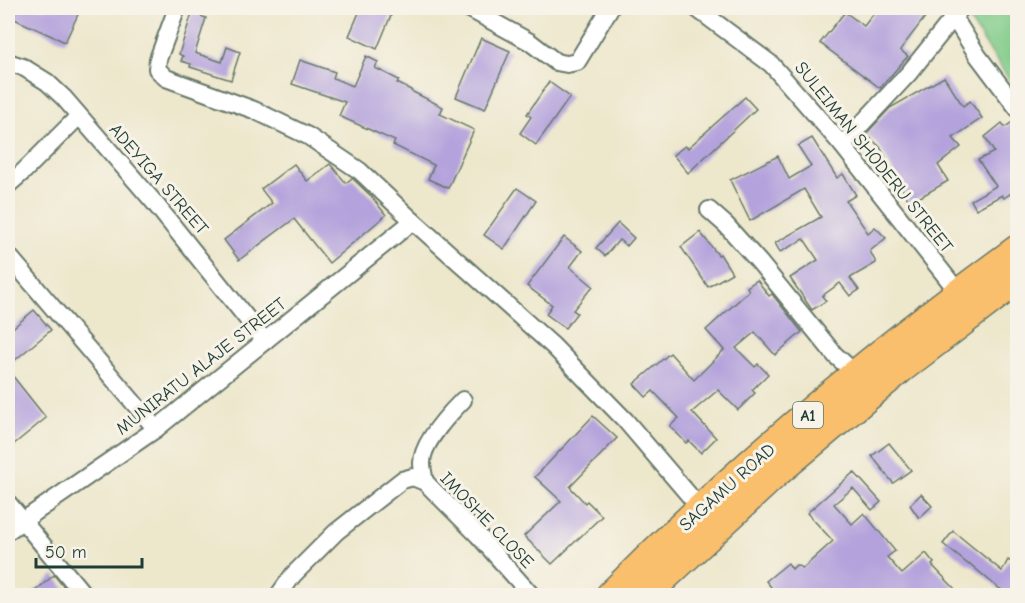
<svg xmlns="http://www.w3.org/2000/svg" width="1025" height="603" viewBox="0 0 1025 603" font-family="'Comic Neue',sans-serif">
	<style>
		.green { fill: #82cc8a; stroke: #50845f; stroke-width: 1.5 }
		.building { fill: #b3a2dc }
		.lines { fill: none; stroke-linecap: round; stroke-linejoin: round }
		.street-casing { stroke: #677869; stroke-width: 20 }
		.highway-casing { stroke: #677869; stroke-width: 33 }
		.street { stroke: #fff; stroke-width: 16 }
		.highway { stroke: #f9bf6d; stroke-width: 30 }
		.labels { text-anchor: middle; stroke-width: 6; stroke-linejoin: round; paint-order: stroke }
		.shield { fill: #f7f3e8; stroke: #60746a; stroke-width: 1.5 }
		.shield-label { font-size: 16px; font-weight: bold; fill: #1f3d34 }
		.street-label { font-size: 18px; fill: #1f3d34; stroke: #f7f3e8 }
	</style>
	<rect width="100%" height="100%" fill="#f7f3e8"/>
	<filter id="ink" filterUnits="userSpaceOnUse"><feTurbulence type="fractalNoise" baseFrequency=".0167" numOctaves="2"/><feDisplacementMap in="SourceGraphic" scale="12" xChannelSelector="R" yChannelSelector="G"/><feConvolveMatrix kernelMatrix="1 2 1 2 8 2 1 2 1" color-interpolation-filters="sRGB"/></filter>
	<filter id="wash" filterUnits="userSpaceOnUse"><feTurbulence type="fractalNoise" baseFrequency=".008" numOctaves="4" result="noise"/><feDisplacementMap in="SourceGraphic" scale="24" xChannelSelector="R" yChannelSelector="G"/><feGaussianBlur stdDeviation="1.35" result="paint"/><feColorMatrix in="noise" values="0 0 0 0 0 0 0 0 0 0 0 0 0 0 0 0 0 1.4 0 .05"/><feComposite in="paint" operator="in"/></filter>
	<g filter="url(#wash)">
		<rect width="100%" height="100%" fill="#ede7cc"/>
		<polygon class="green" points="981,8 1017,8 1017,91 970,21"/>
		<g id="blocks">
			<g class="building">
				<polygon points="17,8 81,8 65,42 12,18"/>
				<polygon points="361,8 394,8 377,49 349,36"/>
				<polygon points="878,8 915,8 926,16 900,50 908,56 880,88 820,43 845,12 864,26"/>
				<polygon points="192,13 206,18 195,53 222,62 227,47 240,52 231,80 190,67 191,64 181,61 183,56 179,54"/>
				<polygon points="481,38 510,51 485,109 456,97"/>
				<polygon points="366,56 378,62 375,68 399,80 397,83 411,90 411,91 443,107 440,114 474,130 448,188 428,179 434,165 393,145 395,141 339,116 345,102 292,84 300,60 335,72 333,78 353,86"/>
				<polygon points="944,77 963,106 970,101 982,118 953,138 961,147 938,165 948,181 910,203 880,147 866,134 890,108"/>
				<polygon points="549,82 570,97 536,145 520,133 531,117 527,114"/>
				<polygon points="745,97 756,109 688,173 673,155 685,146 688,148"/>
				<polygon points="1017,119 1017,189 1004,198 1002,195 976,209 971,200 996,186 978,160 994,152 985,137 1002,123 1005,127"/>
				<polygon points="812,138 837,178 843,174 856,195 846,201 868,233 875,227 886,238 870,251 876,263 850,278 859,290 850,296 840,283 822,296 826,301 812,310 790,278 818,260 804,239 780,252 775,243 821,217 804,189 750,221 730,180 778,156 789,179 811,166 798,146"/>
				<polygon points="294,164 307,181 330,164 346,183 352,178 353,179 371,196 386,215 329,263 294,219 239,260 224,240 272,203 261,189"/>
				<polygon points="517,188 536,201 504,249 484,235"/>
				<polygon points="618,223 634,238 627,246 619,240 605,256 596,248"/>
				<polygon points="700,232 718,255 720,254 732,273 708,287 681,247"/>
				<polygon points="564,237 582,251 570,267 593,286 573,310 577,313 565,328 546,314 552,305 527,286"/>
				<polygon points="757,280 769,296 772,294 802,332 775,355 755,332 736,348 755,367 758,364 768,374 752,390 755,393 738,410 718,390 692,412 716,438 701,453 689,441 686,443 670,426 679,418 653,391 646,397 634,384 670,353 694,380 724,350 706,330 749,291 747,287"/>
				<polygon points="34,310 51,330 8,366 8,332"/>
				<polygon points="8,370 46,418 8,449"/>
				<polygon points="593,416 617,438 570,487 585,503 587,501 602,516 552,564 524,536 561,501 535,477"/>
				<polygon points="889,443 911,470 893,483 872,456"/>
				<polygon points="854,472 881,502 872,510 853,488 834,504 852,524 864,513 895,551 887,557 902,574 926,553 934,563 932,565 955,589 949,596 761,596 771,587 766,581 788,563 792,569 796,565 803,568 833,541 807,513"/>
				<polygon points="921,494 932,506 919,518 910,505"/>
				<polygon points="953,531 1002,571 1008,560 1017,565 1017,586 1012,596 997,587 970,564 969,565 943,544"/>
				<polygon points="54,575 71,596 29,596"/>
			</g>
		</g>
	</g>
	<g filter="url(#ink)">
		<use href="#blocks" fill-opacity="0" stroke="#677869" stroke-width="1.5"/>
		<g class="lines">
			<defs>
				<g id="street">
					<polyline points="177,8 158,59 157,69 166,78 254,110 308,136 360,171 413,221 553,346 625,420 706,515"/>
					<polyline points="468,8 530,42 556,62 567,64 577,62 610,8"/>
					<polyline points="696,8 771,64 842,145 959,293"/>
					<polyline points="953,16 978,56 1018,109"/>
					<polyline points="8,62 23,67 47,82 64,98 153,201 265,341"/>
					<polyline points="842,145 909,73 961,8"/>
					<polyline points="8,185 24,171 79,116"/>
					<polyline points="709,210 726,225 760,263 835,355 857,375"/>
					<polyline points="8,255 156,429"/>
					<path d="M425,482C424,476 422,469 422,463C422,443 449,414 463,400"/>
					<polyline points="8,503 85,596"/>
					<polyline points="8,531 156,429 413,221"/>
					<polyline points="278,596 293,575 336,532 402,480 413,477 425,482 478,535 532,596"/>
				</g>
				<g id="highway">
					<path d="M611,596C736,470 874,355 1018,250"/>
					<polyline points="643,596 777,471 899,369 1018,278"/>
				</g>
			</defs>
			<use href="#street" class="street-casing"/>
			<use href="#highway" class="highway-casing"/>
			<use href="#street" class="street"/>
			<use href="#highway" class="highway"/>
		</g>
	</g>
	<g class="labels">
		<rect class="shield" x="793" y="402" width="30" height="26" rx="4.5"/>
		<g class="shield-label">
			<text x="808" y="421">A1</text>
		</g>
		<g class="street-label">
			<text transform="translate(874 157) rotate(51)" y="6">SULEIMAN SHODERU STREET</text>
			<text transform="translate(159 179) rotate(49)" y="6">ADEYIGA STREET</text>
			<text transform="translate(201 366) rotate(-38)" y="6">MUNIRATU ALAJE STREET</text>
			<text transform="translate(727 487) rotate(-42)" y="6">SAGAMU ROAD</text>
			<text transform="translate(487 520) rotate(46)" y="6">IMOSHE CLOSE</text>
		</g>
	</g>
	<rect width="1025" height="603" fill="none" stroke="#f7f3e8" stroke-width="30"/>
	<path d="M36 558v9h106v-9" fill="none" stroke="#1f3d34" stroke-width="3"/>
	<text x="45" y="558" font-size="18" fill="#1f3d34" stroke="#f7f3e8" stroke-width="4.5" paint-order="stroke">50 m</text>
</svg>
